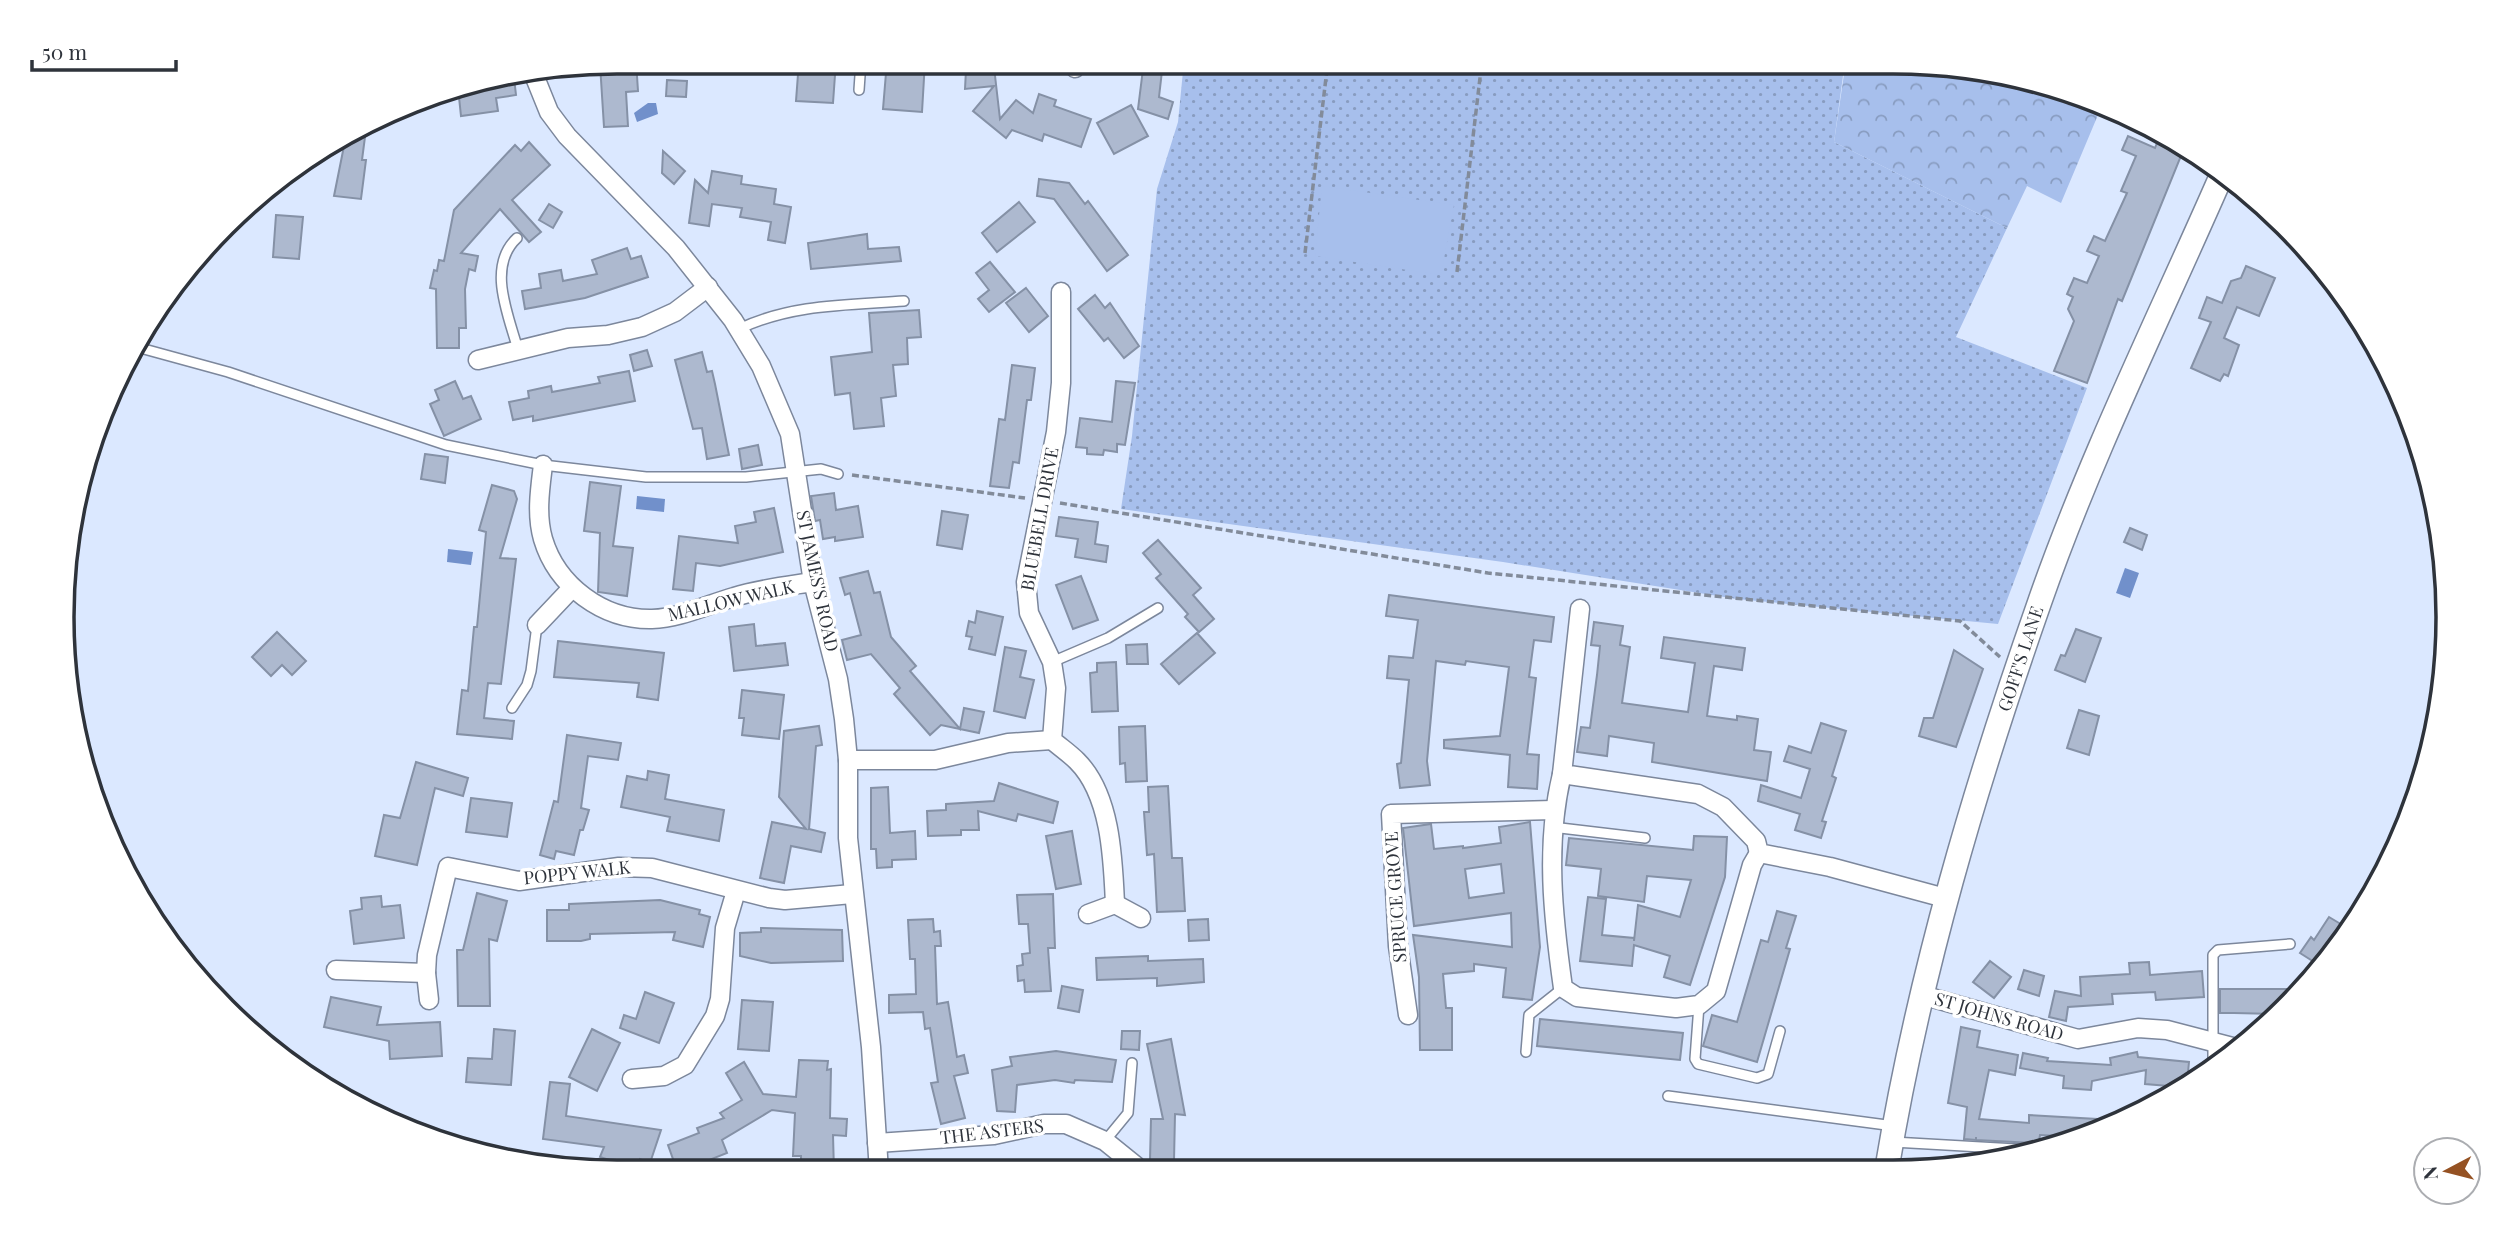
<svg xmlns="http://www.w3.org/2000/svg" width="2510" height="1234" viewBox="0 0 2510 1234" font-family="'Playfair Display',serif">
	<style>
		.grass { fill: url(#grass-dots) }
		.forest { fill: url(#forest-crowns) }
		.pitch { fill: #a7bfec }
		.water { fill: #7190cb }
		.building { fill: #adb9cf; stroke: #8591a6; stroke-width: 2; fill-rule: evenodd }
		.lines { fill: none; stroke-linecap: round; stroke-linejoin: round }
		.service-casing { stroke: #7c879c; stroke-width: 12 }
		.minor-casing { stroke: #7c879c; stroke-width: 21 }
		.secondary-casing { stroke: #7c879c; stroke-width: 26 }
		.path { stroke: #828b9a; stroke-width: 3.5; stroke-dasharray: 7 3.5; stroke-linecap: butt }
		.service { stroke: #fff; stroke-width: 9 }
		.minor { stroke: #fff; stroke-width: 18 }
		.secondary { stroke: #fff; stroke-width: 23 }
		.labels { text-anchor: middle; stroke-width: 7; stroke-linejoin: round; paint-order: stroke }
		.street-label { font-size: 18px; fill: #2e333b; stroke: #fff }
		.rim { fill: none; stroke: #2e333b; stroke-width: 3.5 }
	</style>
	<defs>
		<pattern id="grass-dots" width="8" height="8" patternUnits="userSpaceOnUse" patternTransform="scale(1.75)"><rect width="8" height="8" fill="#a7bfec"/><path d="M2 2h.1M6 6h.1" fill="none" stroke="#889cc0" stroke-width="1.8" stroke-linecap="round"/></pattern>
		<pattern id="forest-crowns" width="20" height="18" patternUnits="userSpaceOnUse" patternTransform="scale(1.75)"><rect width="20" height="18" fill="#a7bfec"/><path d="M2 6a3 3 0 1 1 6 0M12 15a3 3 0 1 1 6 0" fill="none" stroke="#889cc0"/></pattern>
	</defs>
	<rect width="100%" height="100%" fill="#dbe8ff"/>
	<polygon class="grass" points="1184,61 1845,61 1834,142 2007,228 1956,337 2087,388 1998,624 1737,599 1503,562 1121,509 1132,436 1157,189 1178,122"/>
	<polygon class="forest" points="1846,61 1893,61 2002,72 2103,103 2061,203 2027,186 2007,228 1834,142"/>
	<polygon class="pitch" points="1322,186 1454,205 1441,275 1315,256"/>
	<g class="water">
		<polygon points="648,103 656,103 658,114 637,122 634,113"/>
		<polygon points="637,496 665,499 664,512 636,509"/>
		<polygon points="448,549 473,552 471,565 447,562"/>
		<polygon points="2125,568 2139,573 2130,598 2116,593"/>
	</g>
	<g class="building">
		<polygon points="636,61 638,91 626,92 628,126 604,127 600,64"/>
		<polygon points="799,61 836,61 833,103 796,101"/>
		<polygon points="887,61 925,61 922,112 883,109"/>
		<polygon points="994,67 1000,119 1016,100 1033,113 1039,94 1056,100 1054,106 1091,119 1081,147 1044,134 1042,141 1012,130 1006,138 973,111 994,86 965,89 966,70"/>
		<polygon points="1143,69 1162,71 1159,97 1173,102 1168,119 1138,109"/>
		<polygon points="514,78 516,95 496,98 498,111 461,116 459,97 466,96 465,86"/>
		<polygon points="667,80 687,81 686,97 666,96"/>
		<polygon points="1131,105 1148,136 1114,154 1097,123"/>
		<polygon points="366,129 362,160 366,160 361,199 334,196 345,141"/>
		<polygon points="2161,133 2185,146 2122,301 2118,299 2087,383 2054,371 2074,321 2068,309 2073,297 2067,294 2074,278 2087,283 2099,256 2087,251 2094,236 2105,241 2127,193 2121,191 2136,156 2122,150 2128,136 2155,148"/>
		<polygon points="529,142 550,165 512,200 541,232 529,242 500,209 461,253 478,256 475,271 469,269 465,289 466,328 459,328 459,348 437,348 436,289 430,288 434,270 437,271 439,260 444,261 454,210 515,145 521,151"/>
		<polygon points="663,151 685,171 674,184 662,173"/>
		<polygon points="712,171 742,176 741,184 776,189 774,204 791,207 785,243 768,240 771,222 740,217 742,208 712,204 709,226 689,223 695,180 708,193"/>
		<polygon points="1039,179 1069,183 1085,204 1088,201 1128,255 1107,271 1054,199 1037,196"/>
		<polygon points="1019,202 1035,222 997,252 982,233"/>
		<polygon points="549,204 562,212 553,228 539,220"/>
		<polygon points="276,215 303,217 299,259 273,257"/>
		<polygon points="867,234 868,249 899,247 901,261 811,269 808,243"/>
		<polygon points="627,248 631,259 641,256 648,277 585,298 525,309 522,291 541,288 539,274 561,270 563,281 597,274 592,260"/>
		<polygon points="990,262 1015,292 989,312 978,299 989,290 976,273"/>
		<polygon points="2246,266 2275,278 2259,316 2237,307 2224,338 2239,345 2228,376 2224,374 2220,381 2191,368 2211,322 2199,318 2207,297 2222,303 2231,281 2241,278"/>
		<polygon points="1026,288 1048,316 1029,332 1006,303"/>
		<polygon points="1095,295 1105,308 1110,303 1139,346 1124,358 1108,338 1104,341 1078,309"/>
		<polygon points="919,310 921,337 907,338 908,364 893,365 896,396 881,398 884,426 854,429 850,393 835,395 831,357 872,352 869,313"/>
		<polygon points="647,350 652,366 634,371 630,355"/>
		<polygon points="702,352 707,372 712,371 715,384 729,455 707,459 702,428 693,429 675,360"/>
		<polygon points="1012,365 1035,368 1031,400 1027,400 1019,463 1013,462 1009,488 990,486 999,419 1005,420"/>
		<polygon points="629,371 635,401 533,421 533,416 513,420 509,402 529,398 528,391 551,386 552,392 600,383 598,377"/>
		<polygon points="455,381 463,399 471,396 481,419 444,436 430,404 439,400 435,390"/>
		<polygon points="1116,381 1135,383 1125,445 1117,444 1117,452 1104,450 1103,455 1087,454 1087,448 1076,447 1080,418 1112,422"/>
		<polygon points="758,445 762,465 742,469 739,449"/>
		<polygon points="425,454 448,457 445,483 421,479"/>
		<polygon points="590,482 621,486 613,546 633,548 627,596 598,592 600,533 584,531"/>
		<polygon points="492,485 514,491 517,499 500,558 516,559 501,684 488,683 484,718 514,721 512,739 457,734 462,690 468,691 474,627 477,627 486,532 479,530"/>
		<polygon points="834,493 836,510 858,506 863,537 835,541 835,537 823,539 820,520 815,521 811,496"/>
		<polygon points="774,508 783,552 720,566 696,563 693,591 673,589 679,536 738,543 735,526 756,522 754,512"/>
		<polygon points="942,511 968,515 962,549 937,545"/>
		<polygon points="1059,517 1098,522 1095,544 1108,546 1106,562 1075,557 1078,539 1056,536"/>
		<polygon points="2130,528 2147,535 2142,550 2124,542"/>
		<polygon points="1158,540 1201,588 1193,595 1214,619 1199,632 1185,617 1188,614 1156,578 1161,574 1143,553"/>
		<polygon points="868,571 874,593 880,592 891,637 916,666 910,671 960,729 964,708 984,712 979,733 941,725 930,735 894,694 900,688 871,654 847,660 842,640 861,635 850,593 845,595 840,578"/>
		<polygon points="1081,576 1098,620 1073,629 1056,585"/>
		<polygon points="1389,595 1554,617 1551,642 1534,640 1529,677 1536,678 1527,754 1539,755 1537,789 1508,787 1510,755 1444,748 1444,740 1500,736 1509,667 1466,661 1465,665 1436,661 1427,761 1430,785 1400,788 1397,764 1401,763 1409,680 1387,678 1389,656 1413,658 1418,620 1386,616"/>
		<polygon points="977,611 1003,617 995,655 969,649 972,637 966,636 969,621 975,623"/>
		<polygon points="1594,622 1623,626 1620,645 1630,647 1622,703 1688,712 1695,663 1661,658 1664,637 1745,648 1742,670 1714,666 1707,716 1737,720 1737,716 1758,719 1754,750 1771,752 1767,781 1652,762 1654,743 1609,736 1607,756 1577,752 1581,727 1590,728 1597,675 1600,646 1591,645"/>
		<polygon points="754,624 756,646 785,643 788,665 734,671 729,627"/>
		<polygon points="2076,629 2101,638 2085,682 2055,670 2061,655 2065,656"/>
		<polygon points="277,632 306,661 292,675 282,665 271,676 252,657"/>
		<polygon points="1197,633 1215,653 1179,684 1161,664"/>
		<polygon points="558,641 664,653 658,700 637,697 639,683 554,677"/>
		<polygon points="1147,644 1148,664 1127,664 1126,645"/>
		<polygon points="1005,647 1026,651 1020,677 1034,680 1025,718 994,711"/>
		<polygon points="1954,650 1983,669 1956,747 1919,736 1924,718 1933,718"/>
		<polygon points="1116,662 1118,711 1092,712 1090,673 1097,672 1097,663"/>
		<polygon points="742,690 784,695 779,739 742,735 744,718 739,718"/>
		<polygon points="2079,710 2099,716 2089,755 2067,748"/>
		<polygon points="1821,723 1846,731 1832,776 1836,778 1822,821 1826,822 1821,838 1795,830 1800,814 1758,801 1761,785 1801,798 1810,769 1784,761 1789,746 1811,753"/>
		<polygon points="819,726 822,745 816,746 809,829 825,833 821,852 791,846 784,883 760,878 772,822 806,829 779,797 784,731"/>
		<polygon points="1145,726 1147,781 1126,782 1125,763 1120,764 1119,727"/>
		<polygon points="567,735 621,743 618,760 588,756 581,808 589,810 583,830 580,830 574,855 556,851 554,859 540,855 554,801 558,802"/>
		<polygon points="416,762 468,778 463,796 435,788 417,865 375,856 384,815 400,818"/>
		<polygon points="648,771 669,775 665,799 724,810 719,841 667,831 670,817 621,807 627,776 647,780"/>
		<polygon points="999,783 1058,802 1053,823 1018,814 1016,821 978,811 979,830 961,830 961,835 928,836 927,811 946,810 946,804 994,801"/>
		<polygon points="1168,786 1172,858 1182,858 1185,911 1157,912 1154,854 1147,855 1144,812 1149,812 1148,787"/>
		<polygon points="888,787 890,833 915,831 916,859 892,860 892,867 877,868 876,849 871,849 871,788"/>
		<polygon points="471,798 512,803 507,837 466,832"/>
		<path d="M1530,822L1540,947L1532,1000L1503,997L1506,968L1474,964V971L1443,974L1446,1008H1452V1050H1420L1419,977L1413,935L1512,947L1511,913L1414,926L1403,828L1431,824L1434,849L1463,846V848L1501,843L1499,827ZM1501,864L1504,893L1469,898L1465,869Z"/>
		<polygon points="1072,831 1081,884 1056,889 1046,836"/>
		<polygon points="1694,836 1727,837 1725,877 1690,985 1664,977 1670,956 1634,945 1632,966 1580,961 1588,897 1606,899 1602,935 1634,938 1634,941 1638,905 1680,917 1691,880 1647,876 1644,902 1598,896 1601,869 1566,865 1569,838 1693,850"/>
		<polygon points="477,893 507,901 497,941 489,939 490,1006 458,1006 457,950 463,950"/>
		<polygon points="1053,894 1055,948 1048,948 1051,991 1025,992 1024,980 1018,981 1017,966 1023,965 1022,954 1030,953 1028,924 1019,924 1017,895"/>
		<polygon points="381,896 382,907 400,905 404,938 354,944 350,911 362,909 361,898"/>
		<polygon points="660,900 700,910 699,914 710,917 703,947 673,940 675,932 590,934 590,939 581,941 547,941 547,910 569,910 569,904"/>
		<polygon points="1777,911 1796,916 1786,948 1790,949 1757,1062 1703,1046 1712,1015 1737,1022 1761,940 1768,942"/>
		<polygon points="2329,917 2349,929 2334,955 2322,967 2300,953 2311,937 2314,940"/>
		<polygon points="933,919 934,932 940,931 941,946 935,946 937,1004 948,1002 957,1057 964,1055 968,1073 954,1076 965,1118 941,1124 931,1083 938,1082 930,1028 925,1029 923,1012 889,1013 889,995 916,994 915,959 910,959 908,920"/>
		<polygon points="1208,919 1209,940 1189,941 1188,920"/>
		<polygon points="761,928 842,930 843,961 771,963 740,956 740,933 761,932"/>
		<polygon points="1148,956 1148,961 1203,959 1204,982 1157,986 1157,978 1097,980 1096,958"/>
		<polygon points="1990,961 2011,977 1994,998 1973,982"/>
		<polygon points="2149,962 2150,975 2202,971 2204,997 2156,1000 2155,992 2112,994 2113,1004 2068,1007 2066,1021 2049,1017 2055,991 2081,996 2080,977 2130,974 2129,963"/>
		<polygon points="2024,970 2044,976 2039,996 2018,989"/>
		<polygon points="1062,986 1083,990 1079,1012 1058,1008"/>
		<polygon points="2220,989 2300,989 2276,1014 2234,1013 2220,1013"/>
		<polygon points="645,992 674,1003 659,1043 620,1028 624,1015 636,1019"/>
		<polygon points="331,997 381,1007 377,1025 440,1022 442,1056 390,1059 389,1041 324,1027"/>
		<polygon points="742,1000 773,1002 769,1051 738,1049"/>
		<polygon points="1540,1019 1683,1033 1680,1060 1537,1046"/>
		<polygon points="1961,1027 1980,1031 1977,1047 2018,1055 2015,1075 1989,1070 1979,1119 2029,1123 2029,1115 2097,1119 2097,1133 2079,1137 2040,1135 2039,1141 2034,1143 1976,1140 1976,1137 1976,1140 1964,1139 1967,1107 1948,1103"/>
		<polygon points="494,1029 515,1031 511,1085 466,1082 468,1058 492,1059"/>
		<polygon points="592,1029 620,1043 597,1091 569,1077"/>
		<polygon points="1122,1031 1140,1031 1139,1050 1121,1049"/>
		<polygon points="1171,1039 1185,1115 1175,1114 1174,1161 1150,1160 1151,1119 1163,1119 1147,1044"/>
		<polygon points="1056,1051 1116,1060 1112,1082 1075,1080 1074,1083 1055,1080 1017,1085 1015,1112 997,1111 992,1070 1012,1066 1010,1057"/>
		<polygon points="2137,1052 2138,1057 2189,1062 2187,1083 2181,1087 2145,1084 2146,1070 2092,1081 2091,1090 2063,1088 2064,1076 2020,1068 2023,1053 2048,1058 2047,1061 2111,1065 2110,1058"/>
		<polygon points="799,1060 828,1061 827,1070 831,1069 830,1118 847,1119 846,1136 833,1135 834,1172 801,1172 801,1156 793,1156 795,1113 772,1110 722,1140 727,1153 709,1160 710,1164 678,1173 668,1145 699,1133 697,1128 724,1118 720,1113 742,1100 726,1073 744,1062 763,1094 796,1097"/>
		<polygon points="550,1082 570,1084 566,1116 661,1130 650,1163 640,1159 637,1169 600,1157 604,1147 543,1139"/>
		<polygon points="1975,1154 2011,1156 1974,1166"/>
	</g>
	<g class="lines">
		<defs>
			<g id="service">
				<polyline points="859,90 861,61"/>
				<path d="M517,238C486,267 509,316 518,350"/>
				<path d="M739,329C791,304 848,305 904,301"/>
				<polyline points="133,346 228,372 446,445 543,465 646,477 746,477 821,469 838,474"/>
				<polyline points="1052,662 1108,638 1158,608"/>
				<polyline points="512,708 527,685 531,671 537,625"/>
				<polyline points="1552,827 1645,838"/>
				<polyline points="1699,1005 1695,1059 1698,1064 1757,1078 1768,1074 1780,1031"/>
				<polyline points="1526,1052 1529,1015 1563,988"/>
				<polyline points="2213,1069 2213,955 2218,950 2290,944"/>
				<polyline points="1668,1096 1894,1126"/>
				<polyline points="1105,1141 1128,1113 1132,1063"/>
				<polyline points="1893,1142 2034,1150"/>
			</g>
			<g id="minor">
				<polyline points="1075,68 1076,61"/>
				<polyline points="534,75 549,112 567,136 676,248 733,320 761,366 790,434 813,582 838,679 844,719 848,760 848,838 871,1047 879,1172"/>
				<path d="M1061,292V383L1056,432L1026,582L1029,613L1052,662L1056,688L1052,740C1060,747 1069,753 1077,761C1111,795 1113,859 1115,904"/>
				<polyline points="478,360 568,338 608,335 642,327 675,312 708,287"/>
				<path d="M543,465C540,489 536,515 543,539C557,586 603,620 652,619C681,618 706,605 734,597C759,589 787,586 813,582"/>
				<polyline points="1580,609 1562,774 1698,794 1723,807 1756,841 1759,853 1830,867 1945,898"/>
				<polyline points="537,625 572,588"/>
				<polyline points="848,760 935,760 1008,743 1052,740"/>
				<path d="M1562,774C1545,844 1553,917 1563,988L1577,997L1676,1008L1699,1005L1716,991L1752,865L1759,853"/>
				<polyline points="1088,914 1115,904 1141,918"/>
				<polyline points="336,970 426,973 427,955 448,867 519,881 619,867 652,868 769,898 785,900 852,894"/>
				<polyline points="426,973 429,1000"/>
				<polyline points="1922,995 2078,1039 2138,1028 2167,1030 2240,1049"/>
				<polyline points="1408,1015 1398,946 1391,814 1553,810"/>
				<polyline points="632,1079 664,1076 685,1065 715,1016 720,999 725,928 736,891"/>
				<polyline points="877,1143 994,1135 1044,1124 1066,1124 1105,1141 1136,1166"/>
			</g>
			<path id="secondary" d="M1887,1168C1919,975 1975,786 2040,601C2091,455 2161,314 2223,172"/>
		</defs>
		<use href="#service" class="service-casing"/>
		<use href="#minor" class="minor-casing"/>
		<use href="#secondary" class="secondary-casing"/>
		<g class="path">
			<polyline points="1305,253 1328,61"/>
			<polyline points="1457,272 1482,61"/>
			<polyline points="852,475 1025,498"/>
			<polyline points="1060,503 1488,573 1960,621 2000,657"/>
		</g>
		<use href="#service" class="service"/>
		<use href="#minor" class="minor"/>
		<use href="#secondary" class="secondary"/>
	</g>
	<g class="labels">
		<g class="street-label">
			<text transform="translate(1040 519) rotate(-80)" y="6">BLUEBELL DRIVE</text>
			<text transform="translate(817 581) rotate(78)" y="6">ST JAMES'S ROAD</text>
			<text transform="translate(731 601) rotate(-13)" y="6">MALLOW WALK</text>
			<text transform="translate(2021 659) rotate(-72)" y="6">GOFF'S LANE</text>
			<text transform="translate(577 873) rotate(-6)" y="6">POPPY WALK</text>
			<text transform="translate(1396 897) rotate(-94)" y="6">SPRUCE GROVE</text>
			<text transform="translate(1999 1017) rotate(16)" y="6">ST JOHNS ROAD</text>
			<text transform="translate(992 1132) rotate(-7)" y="6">THE ASTERS</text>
		</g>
	</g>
	<path d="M0 0H2510V1234H0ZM617 74H1893A543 543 0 0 1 2436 617V617A543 543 0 0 1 1893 1160H617A543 543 0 0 1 74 617V617A543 543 0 0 1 617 74Z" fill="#fff" fill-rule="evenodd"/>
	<path class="rim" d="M617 74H1893A543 543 0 0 1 2436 617V617A543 543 0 0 1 1893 1160H617A543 543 0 0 1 74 617V617A543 543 0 0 1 617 74Z"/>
	<g transform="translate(2447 1171) rotate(263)"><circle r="33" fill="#ffffff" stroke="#abadb1" stroke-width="2"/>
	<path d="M0-5L12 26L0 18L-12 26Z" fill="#955223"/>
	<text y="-10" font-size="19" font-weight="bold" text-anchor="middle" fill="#2e333b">N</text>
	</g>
	<path d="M32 60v10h144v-10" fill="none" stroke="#2e333b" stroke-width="3.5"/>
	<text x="42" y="60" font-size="21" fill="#2e333b" stroke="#ffffff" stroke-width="5" paint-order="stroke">50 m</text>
</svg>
